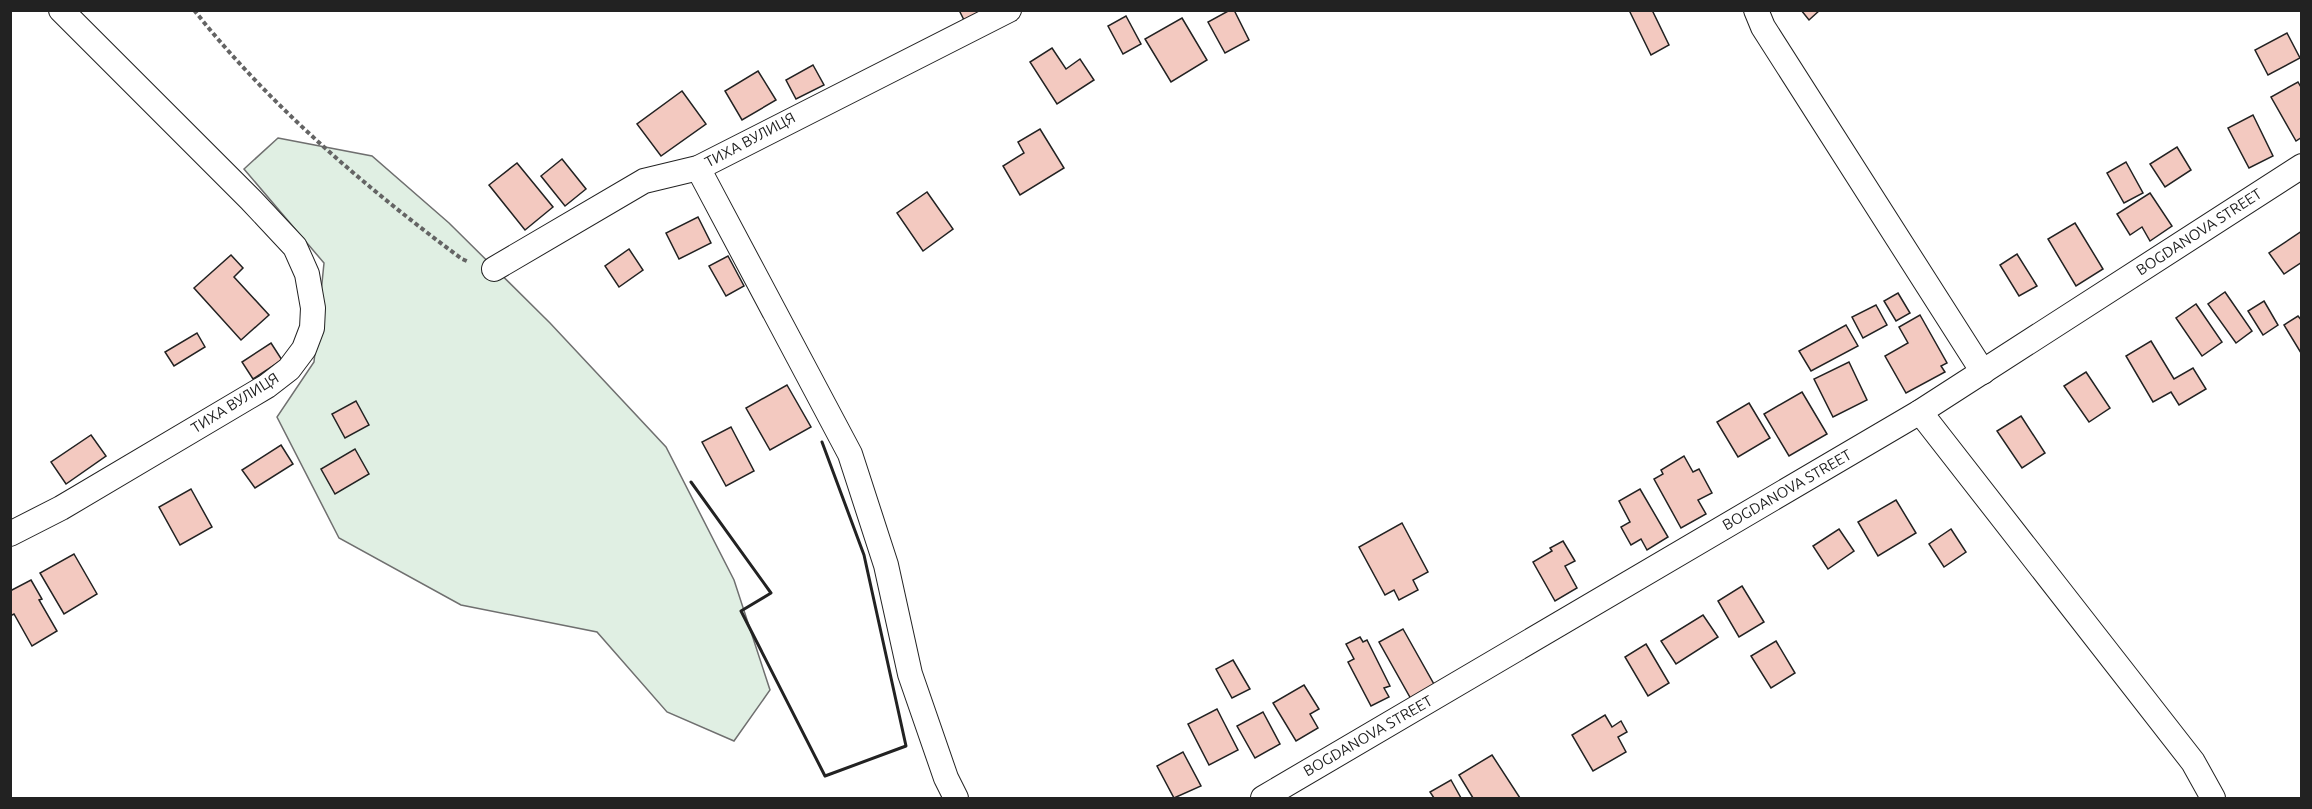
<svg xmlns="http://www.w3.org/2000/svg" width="2312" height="809" viewBox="0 0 2312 809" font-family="Ubuntu,sans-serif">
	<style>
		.green { fill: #e0efe3; stroke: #6f6f6f; stroke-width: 1.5 }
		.building { fill: #f3c9c0; stroke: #222; stroke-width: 1.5 }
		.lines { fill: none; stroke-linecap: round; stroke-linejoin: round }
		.street-casing { stroke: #222; stroke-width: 26 }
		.path { stroke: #646464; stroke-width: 4; stroke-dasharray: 4.5 3; stroke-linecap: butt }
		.street { stroke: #fff; stroke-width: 24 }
		.wall { stroke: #222; stroke-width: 3 }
		.labels { text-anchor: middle; stroke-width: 4.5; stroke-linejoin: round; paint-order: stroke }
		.street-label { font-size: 15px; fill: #222; stroke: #fff }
	</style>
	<rect width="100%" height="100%" fill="#fff"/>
	<polygon class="green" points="278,138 372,156 449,223 550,323 666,447 734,580 770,690 734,741 667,712 597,632 461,605 339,538 277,417 314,362 324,263 244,169"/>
	<g class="building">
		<polygon points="959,10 986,10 965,22"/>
		<polygon points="1230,10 1234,10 1249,40 1225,53 1208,22"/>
		<polygon points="1629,10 1652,10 1669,45 1651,55"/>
		<polygon points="1801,10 1820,10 1809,20"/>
		<polygon points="1126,16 1141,44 1123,54 1108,26"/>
		<polygon points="1182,18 1207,60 1171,82 1145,39"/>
		<polygon points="2287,33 2300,58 2268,75 2255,50"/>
		<polygon points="1052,48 1066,69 1080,59 1094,80 1057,104 1030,62"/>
		<polygon points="813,65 824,85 796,99 786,80"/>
		<polygon points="758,71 776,100 742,120 725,91"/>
		<polygon points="2298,82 2302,89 2302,137 2296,141 2271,97"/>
		<polygon points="682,91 706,124 661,156 637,124"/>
		<polygon points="2253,115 2273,156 2249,168 2228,128"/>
		<polygon points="1040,129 1064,168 1020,195 1003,166 1024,153 1018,142"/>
		<polygon points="2177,147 2191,170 2165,187 2150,164"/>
		<polygon points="562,159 586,189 565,206 541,176"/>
		<polygon points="2126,162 2143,193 2124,203 2107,173"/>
		<polygon points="517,163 553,207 525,230 489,185"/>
		<polygon points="927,192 953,229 923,251 897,213"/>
		<polygon points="2150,193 2172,226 2150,241 2142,227 2130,235 2117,214"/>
		<polygon points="698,217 711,243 679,259 666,233"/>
		<polygon points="2075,223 2103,269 2076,286 2048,239"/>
		<polygon points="2302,231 2302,262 2284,274 2269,253"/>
		<polygon points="629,249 643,270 619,287 605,266"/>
		<polygon points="2017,254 2037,286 2019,296 2000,265"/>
		<polygon points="231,255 243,268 234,277 269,315 241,340 194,288"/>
		<polygon points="728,256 744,286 726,296 709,266"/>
		<polygon points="2225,292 2252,331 2236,343 2208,304"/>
		<polygon points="1898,293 1910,313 1896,321 1884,301"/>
		<polygon points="2264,301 2278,325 2263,335 2248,311"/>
		<polygon points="2196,304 2222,342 2202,356 2176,318"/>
		<polygon points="1876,305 1887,325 1863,338 1852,317"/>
		<polygon points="1920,315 1947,363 1941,366 1945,372 1906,393 1885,356 1908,343 1899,327"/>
		<polygon points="2298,316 2302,321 2301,353 2284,325"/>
		<polygon points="1846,325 1858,346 1811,371 1799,351"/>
		<polygon points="197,333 205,347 174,366 165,352"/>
		<polygon points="2151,341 2174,379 2193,368 2206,389 2179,405 2171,392 2153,402 2126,356"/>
		<polygon points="271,343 282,360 253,379 242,362"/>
		<polygon points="1849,362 1867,400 1833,417 1814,379"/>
		<polygon points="2086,372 2110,408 2089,422 2064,386"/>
		<polygon points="787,385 811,427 770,450 746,408"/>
		<polygon points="1802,392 1827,434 1789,456 1764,414"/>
		<polygon points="356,401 369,425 345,438 332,414"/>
		<polygon points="1749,403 1770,438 1738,457 1717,422"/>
		<polygon points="2021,416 2045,453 2022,468 1997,431"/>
		<polygon points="731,427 754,471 726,486 702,442"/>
		<polygon points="91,435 106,456 66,484 51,462"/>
		<polygon points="281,445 293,464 255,488 242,470"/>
		<polygon points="355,449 369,474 335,494 321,469"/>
		<polygon points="1684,456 1693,472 1699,469 1712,493 1698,500 1706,514 1681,528 1654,479 1663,474 1661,470"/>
		<polygon points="191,489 212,527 180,545 159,507"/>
		<polygon points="1640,489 1668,537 1647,550 1641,539 1631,545 1621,527 1630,522 1619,501"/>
		<polygon points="1896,500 1916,533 1878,556 1858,522"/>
		<polygon points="1402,523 1428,572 1413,580 1418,590 1399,600 1394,590 1385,595 1359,547"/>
		<polygon points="1839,529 1854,551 1828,569 1813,546"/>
		<polygon points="1951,529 1966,552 1944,567 1929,544"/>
		<polygon points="1563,541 1575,561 1565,566 1577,588 1555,601 1533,562 1552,551 1550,548"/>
		<polygon points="74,554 97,594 64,614 40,573"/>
		<polygon points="31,580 42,599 39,600 57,631 32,646 14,614 10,616 10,591"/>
		<polygon points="1742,586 1764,622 1739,637 1718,601"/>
		<polygon points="1703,615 1718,637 1676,664 1661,641"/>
		<polygon points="1403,629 1435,686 1411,699 1379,642"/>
		<polygon points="1360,637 1363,642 1367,640 1390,686 1384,688 1389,697 1371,706 1348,662 1354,659 1346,644"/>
		<polygon points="1776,641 1795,673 1771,688 1751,656"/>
		<polygon points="1646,644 1669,683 1648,696 1625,657"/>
		<polygon points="1233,660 1250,689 1232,698 1216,669"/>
		<polygon points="1304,685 1319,709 1310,714 1318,728 1296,741 1273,703"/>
		<polygon points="1217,709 1238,750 1209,765 1188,724"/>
		<polygon points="1263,712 1280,744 1255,758 1237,726"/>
		<polygon points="1605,715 1612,727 1621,721 1627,732 1618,737 1626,752 1593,771 1572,735"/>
		<polygon points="1183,752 1201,786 1174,798 1157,766"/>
		<polygon points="1492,755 1520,798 1473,798 1459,775"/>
		<polygon points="1451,780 1461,798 1434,798 1430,792"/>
	</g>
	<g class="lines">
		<defs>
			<g id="street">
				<polyline points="1756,10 1763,27 1983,372"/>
				<polyline points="698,168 850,454 886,565 910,674 946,778 956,798"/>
				<polyline points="494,269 644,181 698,168 1009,10"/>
				<polyline points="1920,412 2193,762 2213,798"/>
				<polyline points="10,534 61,508 267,386 289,369 304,349 312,328 313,308 307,274 295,247 251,200 61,10"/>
				<polyline points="1263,798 1920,412 2302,166"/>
			</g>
		</defs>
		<use href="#street" class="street-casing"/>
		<path class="path" d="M194,10C270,106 365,187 462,259L469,262"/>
		<use href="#street" class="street"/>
		<polyline class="wall" points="691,482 771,593 741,611 825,776 906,746 864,555 822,442"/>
	</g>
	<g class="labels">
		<g class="street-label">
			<text transform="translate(750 140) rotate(-28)" y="5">ТИХА ВУЛИЦЯ</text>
			<text transform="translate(2199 232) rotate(-33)" y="5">BOGDANOVA STREET</text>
			<text transform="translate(235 403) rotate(-32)" y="5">ТИХА ВУЛИЦЯ</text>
			<text transform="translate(1787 490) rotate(-30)" y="5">BOGDANOVA STREET</text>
			<text transform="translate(1368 736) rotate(-30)" y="5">BOGDANOVA STREET</text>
		</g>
	</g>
	<rect width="2312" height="809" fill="none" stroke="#222222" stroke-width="24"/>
</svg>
